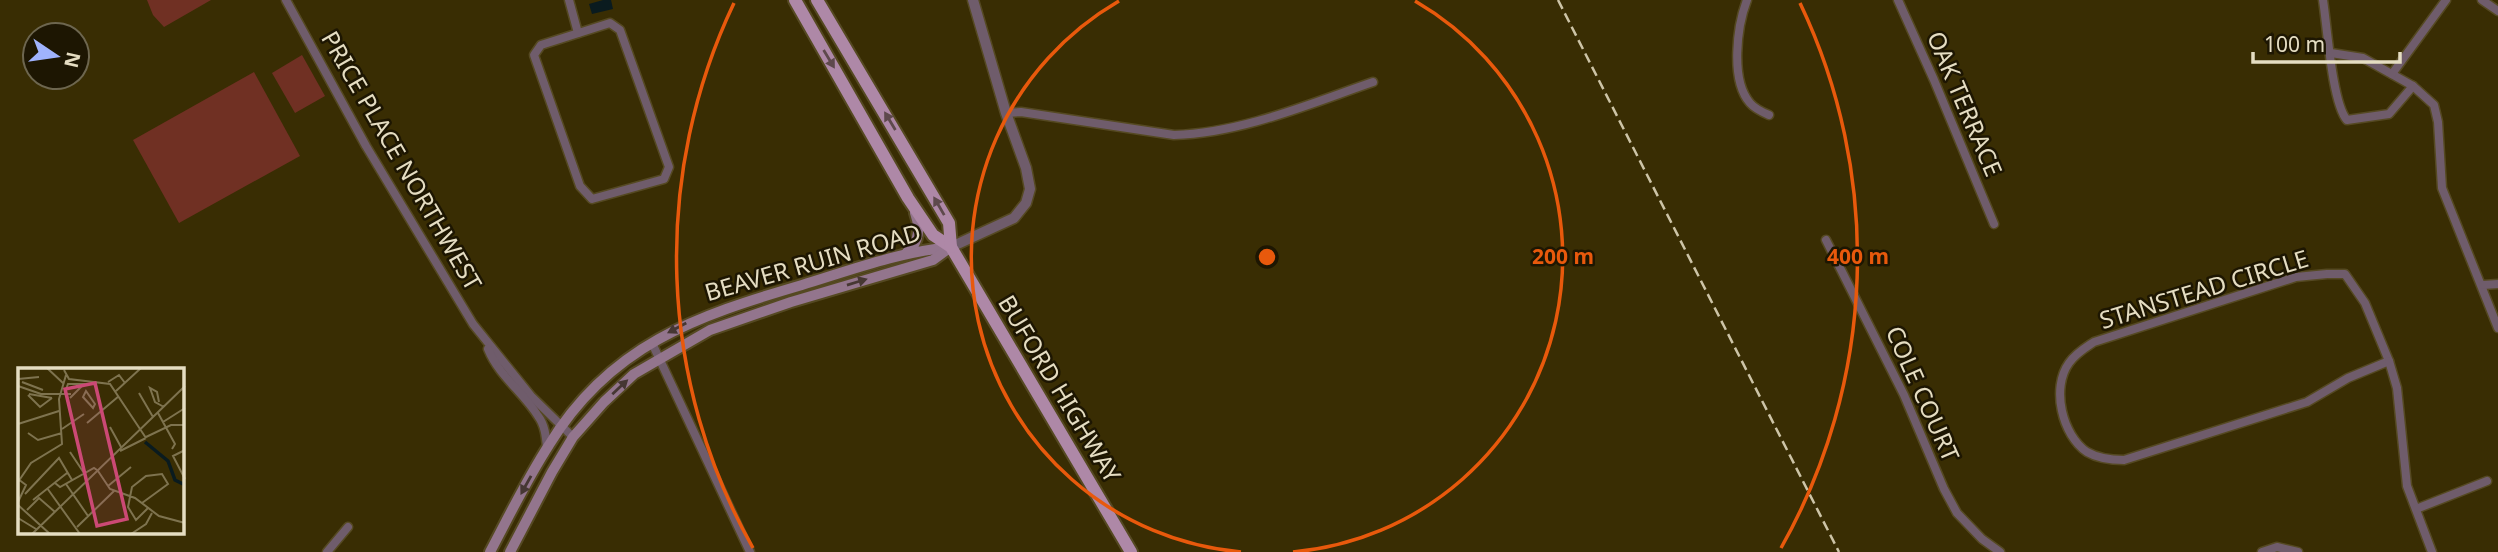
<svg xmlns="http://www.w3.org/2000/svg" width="2498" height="552" viewBox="0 0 2498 552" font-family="'Noto Sans',sans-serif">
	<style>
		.green { fill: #703023 }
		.water { fill: #0a1b1f }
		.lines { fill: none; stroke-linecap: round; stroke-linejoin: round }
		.minor-casing { stroke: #554922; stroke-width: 11 }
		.tertiary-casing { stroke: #554922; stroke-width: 13 }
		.secondary-casing { stroke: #554922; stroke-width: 14 }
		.primary-casing { stroke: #554922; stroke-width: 16 }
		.minor { stroke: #6f5c6b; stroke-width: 8 }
		.tertiary { stroke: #6f5c6b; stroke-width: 10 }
		.secondary { stroke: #93758d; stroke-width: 10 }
		.primary { stroke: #ae88a7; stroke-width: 12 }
		.rail { stroke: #cdc4a7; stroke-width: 2.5; stroke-dasharray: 10 5; stroke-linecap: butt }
		.oneway { fill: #5e494c }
		.oneway2 { fill: #463733 }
		.ring { fill: none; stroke: #e8590c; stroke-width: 3.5 }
		.labels { text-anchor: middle; stroke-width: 5; stroke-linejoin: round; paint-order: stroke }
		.street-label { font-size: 24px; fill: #e5ddc2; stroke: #1d1602 }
		.inset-river { fill: none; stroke: #0a1b1f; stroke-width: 3.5 }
		.inset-road { fill: none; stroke: #7e734f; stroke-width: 2 }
		.view { fill: #cb4975; fill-opacity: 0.15; stroke: #cb4975; stroke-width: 3.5 }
		.inset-edge { fill: none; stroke: #e5ddc2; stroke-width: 3.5 }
		.centre { fill: #e8590c; stroke: #1d1602; stroke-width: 3.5 }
		.ring-label { font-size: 21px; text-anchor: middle; font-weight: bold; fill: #e8590c; stroke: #1d1602; stroke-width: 5; stroke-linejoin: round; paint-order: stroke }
	</style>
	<rect width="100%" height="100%" fill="#392d03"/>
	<g class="green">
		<polygon points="147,0 211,0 164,27 153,15"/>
		<polygon points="302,55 325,96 295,113 272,73"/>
		<polygon points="254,72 300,156 179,223 133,140"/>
	</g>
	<polygon class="water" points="603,0 611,0 613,9 592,14 589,4"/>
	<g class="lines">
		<defs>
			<g id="minor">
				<polyline points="286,0 366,146 473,324 531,396 573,437"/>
				<polyline points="569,0 578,33"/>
				<path d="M1747,0C1737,26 1730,80 1750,103C1755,109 1762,112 1769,115"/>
				<polyline points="1898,0 1934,80 1994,224"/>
				<path d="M2323,0C2327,25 2332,103 2347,120L2389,114L2413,86"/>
				<polyline points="2482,0 2498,11"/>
				<polygon points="610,23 620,30 669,167 664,179 592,199 580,186 534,55 541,45"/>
				<polyline points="2331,53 2363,58 2413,86 2434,105 2438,122 2442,188 2498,328"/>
				<polyline points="2392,74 2446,0"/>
				<path d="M1006,113L1021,112L1174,135C1242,133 1309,104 1373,82"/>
				<polyline points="1826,240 1904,395 1944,489 1957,513 1982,539 2000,552"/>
				<path d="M2327,274H2345L2365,303L2389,361L2348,378L2307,402L2124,460C2111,460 2099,459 2087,452C2062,435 2051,388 2069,363C2076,353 2085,348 2094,342L2296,277Z"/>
				<polyline points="2483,285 2498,284"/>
				<polyline points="652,343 750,552"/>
				<path d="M488,349C499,376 523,392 538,416C545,425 546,437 547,448"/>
				<polyline points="2389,361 2397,388 2407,486 2432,552"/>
				<polyline points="2416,509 2487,481"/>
				<polyline points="327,552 348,527"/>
				<polyline points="2262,552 2277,547 2298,552"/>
			</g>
			<polyline id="tertiary" points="951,247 1014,218 1026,203 1030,189 1026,168 1006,113 973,0"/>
			<g id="secondary">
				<path d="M907,252C920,243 920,226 915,213"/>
				<path d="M490,552C509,516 527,479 549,445C610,345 696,316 802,285C851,270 899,252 951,247"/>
				<polyline points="510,552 552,472 573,437 604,402 634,374 710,330 791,302 933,260 948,249"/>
			</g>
			<g id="primary">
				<polyline points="795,0 908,198 933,235 951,247 1131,552"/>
				<polyline points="817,0 949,223 951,247"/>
			</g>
		</defs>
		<use href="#minor" class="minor-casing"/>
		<use href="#tertiary" class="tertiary-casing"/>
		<use href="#secondary" class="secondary-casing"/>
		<use href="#primary" class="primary-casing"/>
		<use href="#minor" class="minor"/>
		<use href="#tertiary" class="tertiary"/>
		<use href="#secondary" class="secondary"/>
		<use href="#primary" class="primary"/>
		<polyline class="rail" points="1558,0 1839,552"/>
	</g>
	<defs><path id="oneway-solid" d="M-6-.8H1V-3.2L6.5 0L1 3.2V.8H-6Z" transform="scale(1.75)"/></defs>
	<g class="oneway">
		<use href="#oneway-solid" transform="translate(829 59) rotate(59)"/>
		<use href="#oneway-solid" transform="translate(890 121) rotate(-121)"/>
		<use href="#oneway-solid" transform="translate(939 206) rotate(-120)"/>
	</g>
	<g class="oneway2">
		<use href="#oneway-solid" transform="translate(857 282) rotate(-17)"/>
		<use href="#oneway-solid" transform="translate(677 328) rotate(152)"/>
		<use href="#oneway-solid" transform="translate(620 387) rotate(-43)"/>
		<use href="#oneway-solid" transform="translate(526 485) rotate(119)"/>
	</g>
	<g class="ring">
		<path d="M1241 552A296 296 0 0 1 1119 1M1415 1A296 296 0 0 1 1293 552"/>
		<path d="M753 548A591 591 0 0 1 734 3M1800 3A591 591 0 0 1 1781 548"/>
	</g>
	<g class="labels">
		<g class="street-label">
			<text transform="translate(1964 104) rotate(67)" y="8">OAK TERRACE</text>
			<text transform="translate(401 161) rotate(60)" y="8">PRICE PLACE NORTHWEST</text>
			<text transform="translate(813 263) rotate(-16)" y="8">BEAVER RUIN ROAD</text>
			<text transform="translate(2204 290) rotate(-17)" y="8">STANSTEAD CIRCLE</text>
			<text transform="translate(1059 389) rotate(59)" y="8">BUFORD HIGHWAY</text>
			<text transform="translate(1922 394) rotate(66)" y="8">COLE COURT</text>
		</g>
	</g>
	<g transform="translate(18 368)">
		<rect width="166" height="166" fill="#392d03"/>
		<path class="inset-river" d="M127,74L150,93L157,112L167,117"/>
		<path class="inset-road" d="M29,0L45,15M46,2L51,11L92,16L128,70M0,11L21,9M4,14L25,22M90,14L101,7L107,15M0,18L23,26H53M68,23L77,36L75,40L65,29ZM98,23L123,0M47,24L50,16H66L52,30M121,25L135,49M11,26L34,30M10,27L22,39L34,30M141,34L139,24L132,20L137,34L146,39M140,45L157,76L154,81M145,54L167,40M69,55L101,28M0,56L41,43M92,59L103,79M44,61L66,46M10,65L20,72L44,65M128,69L153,57H167M167,82L155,88L167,111M102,83L128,70M52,84L66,105M80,103L92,121L117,130L141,148L167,155M0,114L13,95L44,76L41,31L48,7M37,115L42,119L76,100L79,102M48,116L70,148M90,118L113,99M29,120L62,166M7,126L41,90L54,112M15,132L49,105M0,134L8,117L0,111M124,135L150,116L144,106L128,108L114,119L110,139L118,152L130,140M0,137L32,166M9,142L21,130L37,144M0,150L18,161M59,159L96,123M14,166L167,18M113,166L128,156L134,145"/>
		<path class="view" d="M77,15L109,151L79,158L47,21Z"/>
		<rect width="166" height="166" class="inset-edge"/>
	</g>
	<circle cx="1267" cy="257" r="10" class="centre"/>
	<g class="ring-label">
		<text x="1563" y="264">200 m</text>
		<text x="1858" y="264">400 m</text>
	</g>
	<g transform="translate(56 56) rotate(103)"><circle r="33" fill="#1d1602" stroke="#6d664f" stroke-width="2"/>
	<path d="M0-5L12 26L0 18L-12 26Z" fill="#a0b3fd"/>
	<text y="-10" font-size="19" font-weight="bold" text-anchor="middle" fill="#e5ddc2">N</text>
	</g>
	<path d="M2253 52v10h147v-10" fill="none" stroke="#e5ddc2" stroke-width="3.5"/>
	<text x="2264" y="52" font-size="21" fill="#e5ddc2" stroke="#1d1602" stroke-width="5" paint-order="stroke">100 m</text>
</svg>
